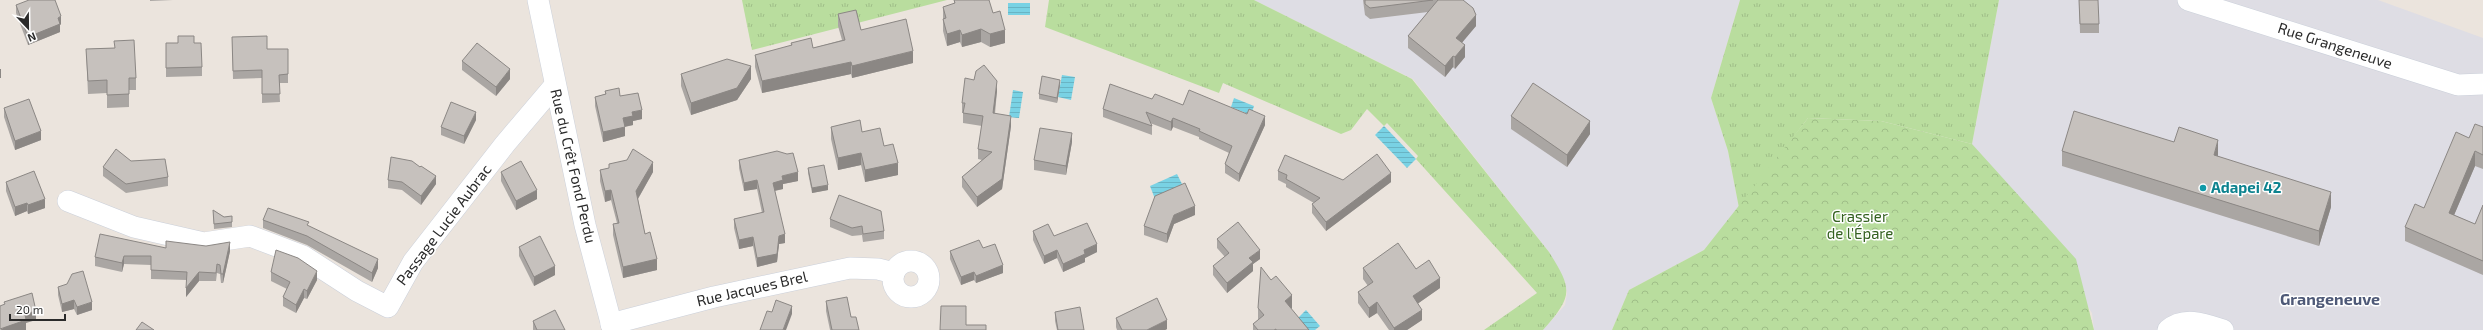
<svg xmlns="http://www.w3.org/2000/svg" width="2483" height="330" viewBox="0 0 2483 330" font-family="'Exo 2',sans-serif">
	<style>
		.industrial { fill: #dedde4 }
		.grass { fill: url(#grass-tufts) }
		.forest { fill: url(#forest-crowns) }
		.water { fill: url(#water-rules) }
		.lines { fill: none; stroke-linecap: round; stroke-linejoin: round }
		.street-casing { stroke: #cbd0da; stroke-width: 22 }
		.street { stroke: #fff; stroke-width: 21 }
		.wall { fill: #aaa6a3 }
		.shaded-wall { fill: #8b8784 }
		.building { fill: #c6c1bd; stroke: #8b8784 }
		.culture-dot { fill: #0f9aa8; stroke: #fff; stroke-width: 1.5 }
		.labels { text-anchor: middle; stroke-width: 3; stroke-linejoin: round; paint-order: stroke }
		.street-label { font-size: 15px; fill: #2a2a2a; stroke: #fff }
		.culture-label { font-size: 15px; font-weight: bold; fill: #0d838f; stroke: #fff; text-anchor: start }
		.park-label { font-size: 15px; fill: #346120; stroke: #fff }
		.neighbourhood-label { font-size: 16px; font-weight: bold; fill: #4e5977; stroke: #fff }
	</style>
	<defs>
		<pattern id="grass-tufts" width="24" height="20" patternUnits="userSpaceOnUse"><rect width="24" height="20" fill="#b9dd9e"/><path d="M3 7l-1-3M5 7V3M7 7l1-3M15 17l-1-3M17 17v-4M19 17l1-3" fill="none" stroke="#9fbe88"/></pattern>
		<pattern id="forest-crowns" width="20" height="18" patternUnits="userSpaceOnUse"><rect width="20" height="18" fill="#b9dd9e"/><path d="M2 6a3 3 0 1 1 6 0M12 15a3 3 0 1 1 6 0" fill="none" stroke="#9fbe88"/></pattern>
		<pattern id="water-rules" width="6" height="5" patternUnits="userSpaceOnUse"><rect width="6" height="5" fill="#79d2e4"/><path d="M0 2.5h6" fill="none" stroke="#69b4c4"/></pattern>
	</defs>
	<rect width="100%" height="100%" fill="#ebe4dd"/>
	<g class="industrial">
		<polygon points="1254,0 1740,0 1711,98 1728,151 1739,208 1704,250 1629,290 1612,330 1543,330 1565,305 1567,293 1565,282 1549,252 1413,79"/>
		<polygon points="1999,0 2378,0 2483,38 2483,330 2094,330 2092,313 1972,144"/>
	</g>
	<g class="grass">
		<polygon points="742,0 947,0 752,50"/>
		<path d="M1049,0H1254L1412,79L1549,252C1573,290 1573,296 1543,330H1484L1537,293L1416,159L1418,156L1387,123L1384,126L1367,109L1351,130L1341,134L1223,83L1219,93L1045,27Z"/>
		<polygon points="1740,0 1999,0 1972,144 1881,121 1808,118 1739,208 1728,151 1711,98"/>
	</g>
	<polygon class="forest" points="1808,118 1881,121 1972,144 2076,259 2094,330 1612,330 1629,290 1704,250"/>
	<g class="water">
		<rect x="1008" y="3" width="22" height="12"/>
		<polygon points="1062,75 1075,77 1071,100 1058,97"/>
		<polygon points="1013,90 1023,92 1019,118 1009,117"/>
		<polygon points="1234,98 1254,106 1251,115 1231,107"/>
		<polygon points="1384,126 1416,159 1407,168 1375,135"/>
		<polygon points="1177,174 1183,186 1155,199 1150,186"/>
		<polygon points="1306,310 1320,326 1315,330 1308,330 1298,318"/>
	</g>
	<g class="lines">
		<defs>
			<g id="street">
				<polyline points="538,0 585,225 613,330"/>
				<polyline points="2188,0 2458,85 2483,84"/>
				<polyline points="68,201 134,227 204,243 250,236 303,256 357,291 388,307 413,262 505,144 555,85"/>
				<circle cx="911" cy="279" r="18"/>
				<polyline points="611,324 714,297 850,268 878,269 894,273"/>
				<path d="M2168,330C2184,316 2205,324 2223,330"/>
			</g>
		</defs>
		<use href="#street" class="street-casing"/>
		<use href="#street" class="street"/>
	</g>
	<g class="wall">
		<polygon points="150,0 173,0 150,1"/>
		<polygon points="954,0 993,13 1005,43 990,47 981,42 962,47 960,42 947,46 943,31 943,7 954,4"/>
		<polygon points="1363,0 1463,0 1476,26 1461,43 1465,57 1455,69 1453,67 1445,77 1408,48 1408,36 1428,12 1370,19 1365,15"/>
		<polygon points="2079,0 2099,24 2099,33 2080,33"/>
		<polygon points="16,5 61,24 60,25 60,32 28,45 16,13"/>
		<polygon points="838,14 861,30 913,63 852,78 851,74 762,93 755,67 755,55 791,46 791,43 813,48 842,40 838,26"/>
		<polygon points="178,36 194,43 202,67 202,76 166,77 166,43 178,43"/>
		<polygon points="232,37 267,49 288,49 288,83 279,83 280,102 262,103 262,78 233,79"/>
		<polygon points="114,48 136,78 136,90 129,90 129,107 107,108 107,93 88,94 86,49"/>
		<polygon points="462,61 510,79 496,96 462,70"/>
		<polygon points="681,74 751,79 737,100 691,115 681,86"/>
		<polygon points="1060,85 1057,103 1039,99 1039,94"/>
		<polygon points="605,91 620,96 642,119 633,121 633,125 625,127 625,136 603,142 595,106 595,97 605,94"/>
		<polygon points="997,91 995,114 1011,126 1002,189 977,207 962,187 962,177 982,160 978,159 978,149 982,126 963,123 963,113 962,113 962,103"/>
		<polygon points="1152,99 1183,105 1265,125 1239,182 1225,173 1225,164 1229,153 1199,139 1199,137 1173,127 1171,131 1150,123 1152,126 1152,135 1103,117 1103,109"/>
		<polygon points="4,108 41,140 15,150 4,117"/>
		<polygon points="1511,116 1590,134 1567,167 1511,129"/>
		<polygon points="476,120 464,144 441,135 441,127"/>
		<polygon points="831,127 862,132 884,146 898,175 865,182 861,165 838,170 831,139"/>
		<polygon points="2483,127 2483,169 2475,166 2454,215 2475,224 2483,205 2483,275 2405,241 2405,227 2424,208 2469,138"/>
		<polygon points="1072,142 1066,175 1034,170 1034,160"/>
		<polygon points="2174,142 2218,155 2218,156 2331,207 2319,246 2062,166 2062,151"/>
		<polygon points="739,160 798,181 783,184 783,189 775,191 785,243 779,244 777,262 757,267 753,246 739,249 734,228 734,219 762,213 757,189 744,191 739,168"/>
		<polygon points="609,164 653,172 638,199 645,234 657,270 623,278 613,235 613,224 617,223 611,200 605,202 600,181 600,170 609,168"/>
		<polygon points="103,167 168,177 168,186 126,193 103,176"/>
		<polygon points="420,167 436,184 421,205 402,190 388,188 388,180"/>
		<polygon points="808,168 828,190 812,193 808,173"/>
		<polygon points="1278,171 1343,180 1391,182 1326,231 1312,213 1312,204 1314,203 1286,187 1286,184 1278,180"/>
		<polygon points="501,172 537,199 516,210 501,181"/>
		<polygon points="6,182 45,208 28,214 27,211 15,216 6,191"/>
		<polygon points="213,210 224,217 232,221 232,227 214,229"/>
		<polygon points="1195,215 1174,224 1167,243 1144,235 1144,226"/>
		<polygon points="830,219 884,231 884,239 863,242 862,235 852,236 830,227"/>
		<polygon points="263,220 309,226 378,268 372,282 307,245 263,228"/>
		<polygon points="1033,231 1054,236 1097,252 1085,258 1085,262 1063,272 1057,258 1044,264 1033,240"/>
		<polygon points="1217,239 1260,259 1253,264 1253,271 1227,293 1213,275 1213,266 1225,257 1217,248"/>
		<polygon points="519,247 555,275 534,286 519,256"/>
		<polygon points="166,248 230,251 223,283 221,283 220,274 217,273 216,281 199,281 186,297 187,280 151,279 151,265 124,264 122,272 95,266 95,257"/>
		<polygon points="983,248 1003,273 976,283 974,280 961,285 950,259 950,251"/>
		<polygon points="1363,268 1416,269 1440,288 1417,304 1422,320 1407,330 1389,330 1377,313 1369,318 1358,303 1358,292 1368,286 1363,279"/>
		<polygon points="271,272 317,280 307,299 304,298 296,313 283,306 283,297 287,289 271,281"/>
		<polygon points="58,287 92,310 77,315 74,309 62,312 58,295"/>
		<polygon points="826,301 851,317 859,330 830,330 826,311"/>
		<polygon points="1258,308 1292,308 1291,309 1309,330 1253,330 1253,324 1258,320"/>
		<polygon points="1055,312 1084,330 1057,330 1055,321"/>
		<polygon points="1116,318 1167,329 1165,330 1117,330 1116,327"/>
		<polygon points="533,321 565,330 533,330"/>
	</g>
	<g class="shaded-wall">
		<polygon points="1476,15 1476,26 1456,50 1456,38"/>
		<polygon points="61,16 61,24 60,25 60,32 28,45 28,37 58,18"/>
		<polygon points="981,29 981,42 962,47 962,35"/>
		<polygon points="960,30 960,42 947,46 947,34"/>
		<polygon points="1005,30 1005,43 990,47 990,34"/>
		<polygon points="1465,45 1465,57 1455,69 1455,57"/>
		<polygon points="913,51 913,63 852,78 852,66"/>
		<polygon points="1453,56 1453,67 1445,77 1445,66"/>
		<polygon points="851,62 851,74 762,93 762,81"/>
		<polygon points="751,66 751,79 737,100 691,115 691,103"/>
		<rect x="0" y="69" width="1" height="9"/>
		<polygon points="510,69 510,79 496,96 496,87"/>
		<polygon points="1060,80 1060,85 1057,103 1057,98"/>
		<polygon points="997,81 997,91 993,123 993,113"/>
		<polygon points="642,110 642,119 633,121 633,125 623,127 623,118 632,112"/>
		<polygon points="476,112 476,120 464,144 464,136"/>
		<polygon points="1011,116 1011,126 1002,189 977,207 977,197"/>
		<polygon points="1265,116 1265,125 1239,182 1239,174"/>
		<polygon points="1173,118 1173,127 1171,131 1171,122"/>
		<polygon points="1590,121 1590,134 1567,167 1567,155"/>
		<polygon points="625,127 625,136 603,142 603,132"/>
		<polygon points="41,131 41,140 15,150 15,141"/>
		<polygon points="1072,133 1072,142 1066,175 1066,166"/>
		<polygon points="2218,140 2218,155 2214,169 2214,155"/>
		<polygon points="2475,151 2475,166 2449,227 2449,213"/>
		<polygon points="861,153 861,165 838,170 838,158"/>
		<polygon points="653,162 653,172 636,202 636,191"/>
		<polygon points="898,163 898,175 865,182 865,170"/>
		<polygon points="798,172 798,181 783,184 783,189 773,191 773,183 782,176"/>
		<polygon points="1391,173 1391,182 1326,231 1326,222"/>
		<polygon points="436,176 436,184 421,205 421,196"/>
		<polygon points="757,180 757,189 744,191 744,183"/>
		<polygon points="828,185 828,190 812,193 812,188"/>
		<polygon points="537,190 537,199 516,210 516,201"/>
		<polygon points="611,190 611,200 605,202 605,191"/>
		<polygon points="2331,192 2331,207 2319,246 2319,231"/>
		<polygon points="45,199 45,208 28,214 28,205"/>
		<polygon points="27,203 27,211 15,216 15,207"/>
		<polygon points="1195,206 1195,215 1174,224 1167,243 1167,234 1174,215"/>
		<polygon points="785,234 785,243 779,244 777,262 757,267 757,258 779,236"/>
		<polygon points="753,237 753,246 739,249 739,240"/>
		<polygon points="230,242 230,251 223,283 223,274"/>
		<polygon points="1097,244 1097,252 1085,258 1085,262 1063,272 1063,264 1084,250"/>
		<polygon points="1057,250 1057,258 1044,264 1044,256"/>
		<polygon points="1260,250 1260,259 1253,264 1253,271 1227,293 1227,283 1249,258"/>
		<polygon points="124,256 124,264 122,272 122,263"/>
		<polygon points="378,259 378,268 372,282 372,273"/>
		<polygon points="657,259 657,270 623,278 623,267"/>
		<polygon points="1003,265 1003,273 976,283 976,276"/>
		<polygon points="555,266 555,275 534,286 534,277"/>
		<polygon points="317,271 317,280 307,299 307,291"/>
		<polygon points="199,272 199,281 186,297 186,288"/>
		<polygon points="974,272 974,280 961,285 961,277"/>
		<polygon points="1440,278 1440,288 1413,307 1413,296"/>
		<polygon points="304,289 304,298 296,313 296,305"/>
		<polygon points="1292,295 1292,308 1285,314 1285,301"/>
		<polygon points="74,300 74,309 62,312 62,304"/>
		<polygon points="92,302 92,310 77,315 77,307"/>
		<polygon points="1377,302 1377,313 1369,318 1369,308"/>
		<polygon points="792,306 792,314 786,330 783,330"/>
		<polygon points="1422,310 1422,320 1407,330 1394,330 1394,328"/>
		<polygon points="36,311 36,320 26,323 26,330 0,330 25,314"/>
		<polygon points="1167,320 1167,329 1165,330 1147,330"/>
	</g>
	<g class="building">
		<polygon points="29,0 55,0 61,16 58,18 60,24 28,37 16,5"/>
		<polygon points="954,0 989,0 993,13 1000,11 1005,30 990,34 981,29 962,35 960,30 947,34 943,19 946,18 943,7 955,3"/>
		<polygon points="1365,0 1433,0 1370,8 1365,4"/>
		<polygon points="1438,0 1463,0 1473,8 1476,15 1456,38 1465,45 1455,57 1453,56 1445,66 1408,36"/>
		<polygon points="2079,0 2098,0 2099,24 2080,24"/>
		<polygon points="856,10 861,30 906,19 913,51 852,66 851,62 762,81 755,55 792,45 791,43 811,38 813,48 845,40 838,14"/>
		<polygon points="178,36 194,36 194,43 201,43 202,67 166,68 166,43 178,43"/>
		<polygon points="267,36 267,49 288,49 288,74 279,75 280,94 262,94 262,70 233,71 232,37"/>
		<polygon points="134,40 136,78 129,78 129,94 107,95 107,80 88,81 86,49 115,48 114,41"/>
		<polygon points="477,43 510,69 496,87 462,61"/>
		<polygon points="727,59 751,66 737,88 691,103 681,74"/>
		<polygon points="984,65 997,81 993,113 1011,116 1002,179 977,197 962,177 992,152 978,149 983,116 963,113 965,103 962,103 965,78 974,80 976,71"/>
		<polygon points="1042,76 1060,80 1057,98 1039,94"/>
		<polygon points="1533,83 1590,121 1567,155 1511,116"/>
		<polygon points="1110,84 1152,99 1155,94 1183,105 1189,90 1247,114 1249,109 1265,116 1239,174 1225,164 1232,146 1199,131 1200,129 1173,118 1171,122 1146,112 1152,126 1103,109"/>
		<polygon points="619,88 620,96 638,93 642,110 632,112 633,116 623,118 625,127 603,132 595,97 606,94 605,91"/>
		<polygon points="29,99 41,131 15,141 4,108"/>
		<polygon points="451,102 476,112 464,136 441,127"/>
		<polygon points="2074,111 2174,142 2179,127 2218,140 2214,155 2331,192 2319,231 2062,151"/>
		<polygon points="860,120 862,132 880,128 884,146 893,144 898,163 865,170 861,153 838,158 831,127"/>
		<polygon points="2475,124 2483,127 2483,155 2475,151 2449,213 2475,224 2483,205 2483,261 2405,227 2415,204 2424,208 2456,132 2469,138"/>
		<polygon points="1040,128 1072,133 1066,166 1034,160"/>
		<polygon points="116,149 131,161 165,159 168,177 126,184 103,167"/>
		<polygon points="633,149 653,162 636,191 645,234 650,232 657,259 623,267 613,224 619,223 611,190 605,191 600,170 609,168 609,164 627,160"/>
		<polygon points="777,151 787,154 793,153 798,172 782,176 783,180 773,183 785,234 779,236 777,254 757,258 753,237 739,240 734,219 764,212 757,180 744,183 739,160"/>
		<polygon points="1377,154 1391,173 1326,222 1312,204 1320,198 1286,179 1287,175 1278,171 1285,155 1343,180"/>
		<polygon points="391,157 412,161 420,167 421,166 436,176 421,196 402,182 388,180"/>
		<polygon points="521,161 537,190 516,201 501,172"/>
		<polygon points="824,165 828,185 812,188 808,168"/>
		<polygon points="34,171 45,199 28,205 27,203 15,207 6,182"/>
		<polygon points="1185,183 1195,206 1174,215 1167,234 1144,226 1155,196"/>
		<polygon points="839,195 881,211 884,231 863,234 862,226 852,228 830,219"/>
		<polygon points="268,208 309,222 307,225 378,259 372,273 307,236 263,220"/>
		<polygon points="213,210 224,217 232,216 232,222 214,224"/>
		<polygon points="1238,222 1260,250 1249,258 1253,262 1227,283 1213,266 1229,253 1217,239"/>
		<polygon points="1087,223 1097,244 1084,250 1085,254 1063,264 1057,250 1044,256 1033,231 1048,224 1054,236"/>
		<polygon points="100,234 166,248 166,241 206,246 230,242 223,274 221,274 220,265 217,264 216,273 199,272 186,288 187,272 151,270 151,256 124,256 122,263 95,257"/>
		<polygon points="540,236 555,266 534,277 519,247"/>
		<polygon points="979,240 983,248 995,244 1003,265 976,276 974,272 961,277 950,251"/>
		<polygon points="1398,243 1416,269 1429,260 1440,278 1413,296 1422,310 1394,328 1377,302 1369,308 1358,292 1373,282 1363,268"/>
		<polygon points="276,250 298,258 317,271 307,291 304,289 296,305 283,297 290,282 271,272"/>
		<polygon points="1261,267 1271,280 1276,276 1292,295 1285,301 1309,330 1276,330 1276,329 1274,330 1258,330 1253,324 1264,315 1258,308"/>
		<polygon points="83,271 92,302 77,307 74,300 62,304 58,287 67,284 72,274"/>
		<polygon points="32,293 36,311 25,314 26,320 0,329 0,306 5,304 4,302"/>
		<polygon points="847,297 851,317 856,317 859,330 832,330 826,301"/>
		<polygon points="1157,298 1167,320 1147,330 1122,330 1116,318"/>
		<polygon points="776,300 792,306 783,330 760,330 767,311 772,312"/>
		<polygon points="941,306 966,306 966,325 986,325 986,330 940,330"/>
		<polygon points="1080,307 1084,330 1058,330 1055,312"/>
		<polygon points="555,310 565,330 537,330 533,321"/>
		<polygon points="142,322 154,330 136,330"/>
	</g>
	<circle class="culture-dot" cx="2203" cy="188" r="4"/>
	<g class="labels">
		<g class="street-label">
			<text transform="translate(2335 46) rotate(18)" y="5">Rue Grangeneuve</text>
			<text transform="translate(573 166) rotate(77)" y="5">Rue du Crêt Fond Perdu</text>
			<text transform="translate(444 225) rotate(-53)" y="5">Passage Lucie Aubrac</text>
			<text transform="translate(752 289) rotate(-13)" y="5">Rue Jacques Brel</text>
		</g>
		<g class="culture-label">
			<text x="2211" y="193">Adapei 42</text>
		</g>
		<g class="park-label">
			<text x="1860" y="222">Crassier<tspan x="1860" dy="17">de l'Épare</tspan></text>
		</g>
		<g class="neighbourhood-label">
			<text x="2330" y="305">Grangeneuve</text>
		</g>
	</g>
	<g transform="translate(28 28) rotate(158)" stroke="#ffffff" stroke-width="3" paint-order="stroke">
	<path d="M0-3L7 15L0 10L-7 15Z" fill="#2a2a2a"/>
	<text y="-6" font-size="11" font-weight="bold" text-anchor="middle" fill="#2a2a2a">N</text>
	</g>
	<path d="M10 314v6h55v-6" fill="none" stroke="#2a2a2a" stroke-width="2"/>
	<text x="16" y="314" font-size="12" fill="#2a2a2a" stroke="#ffffff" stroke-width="3" paint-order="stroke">20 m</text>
</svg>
